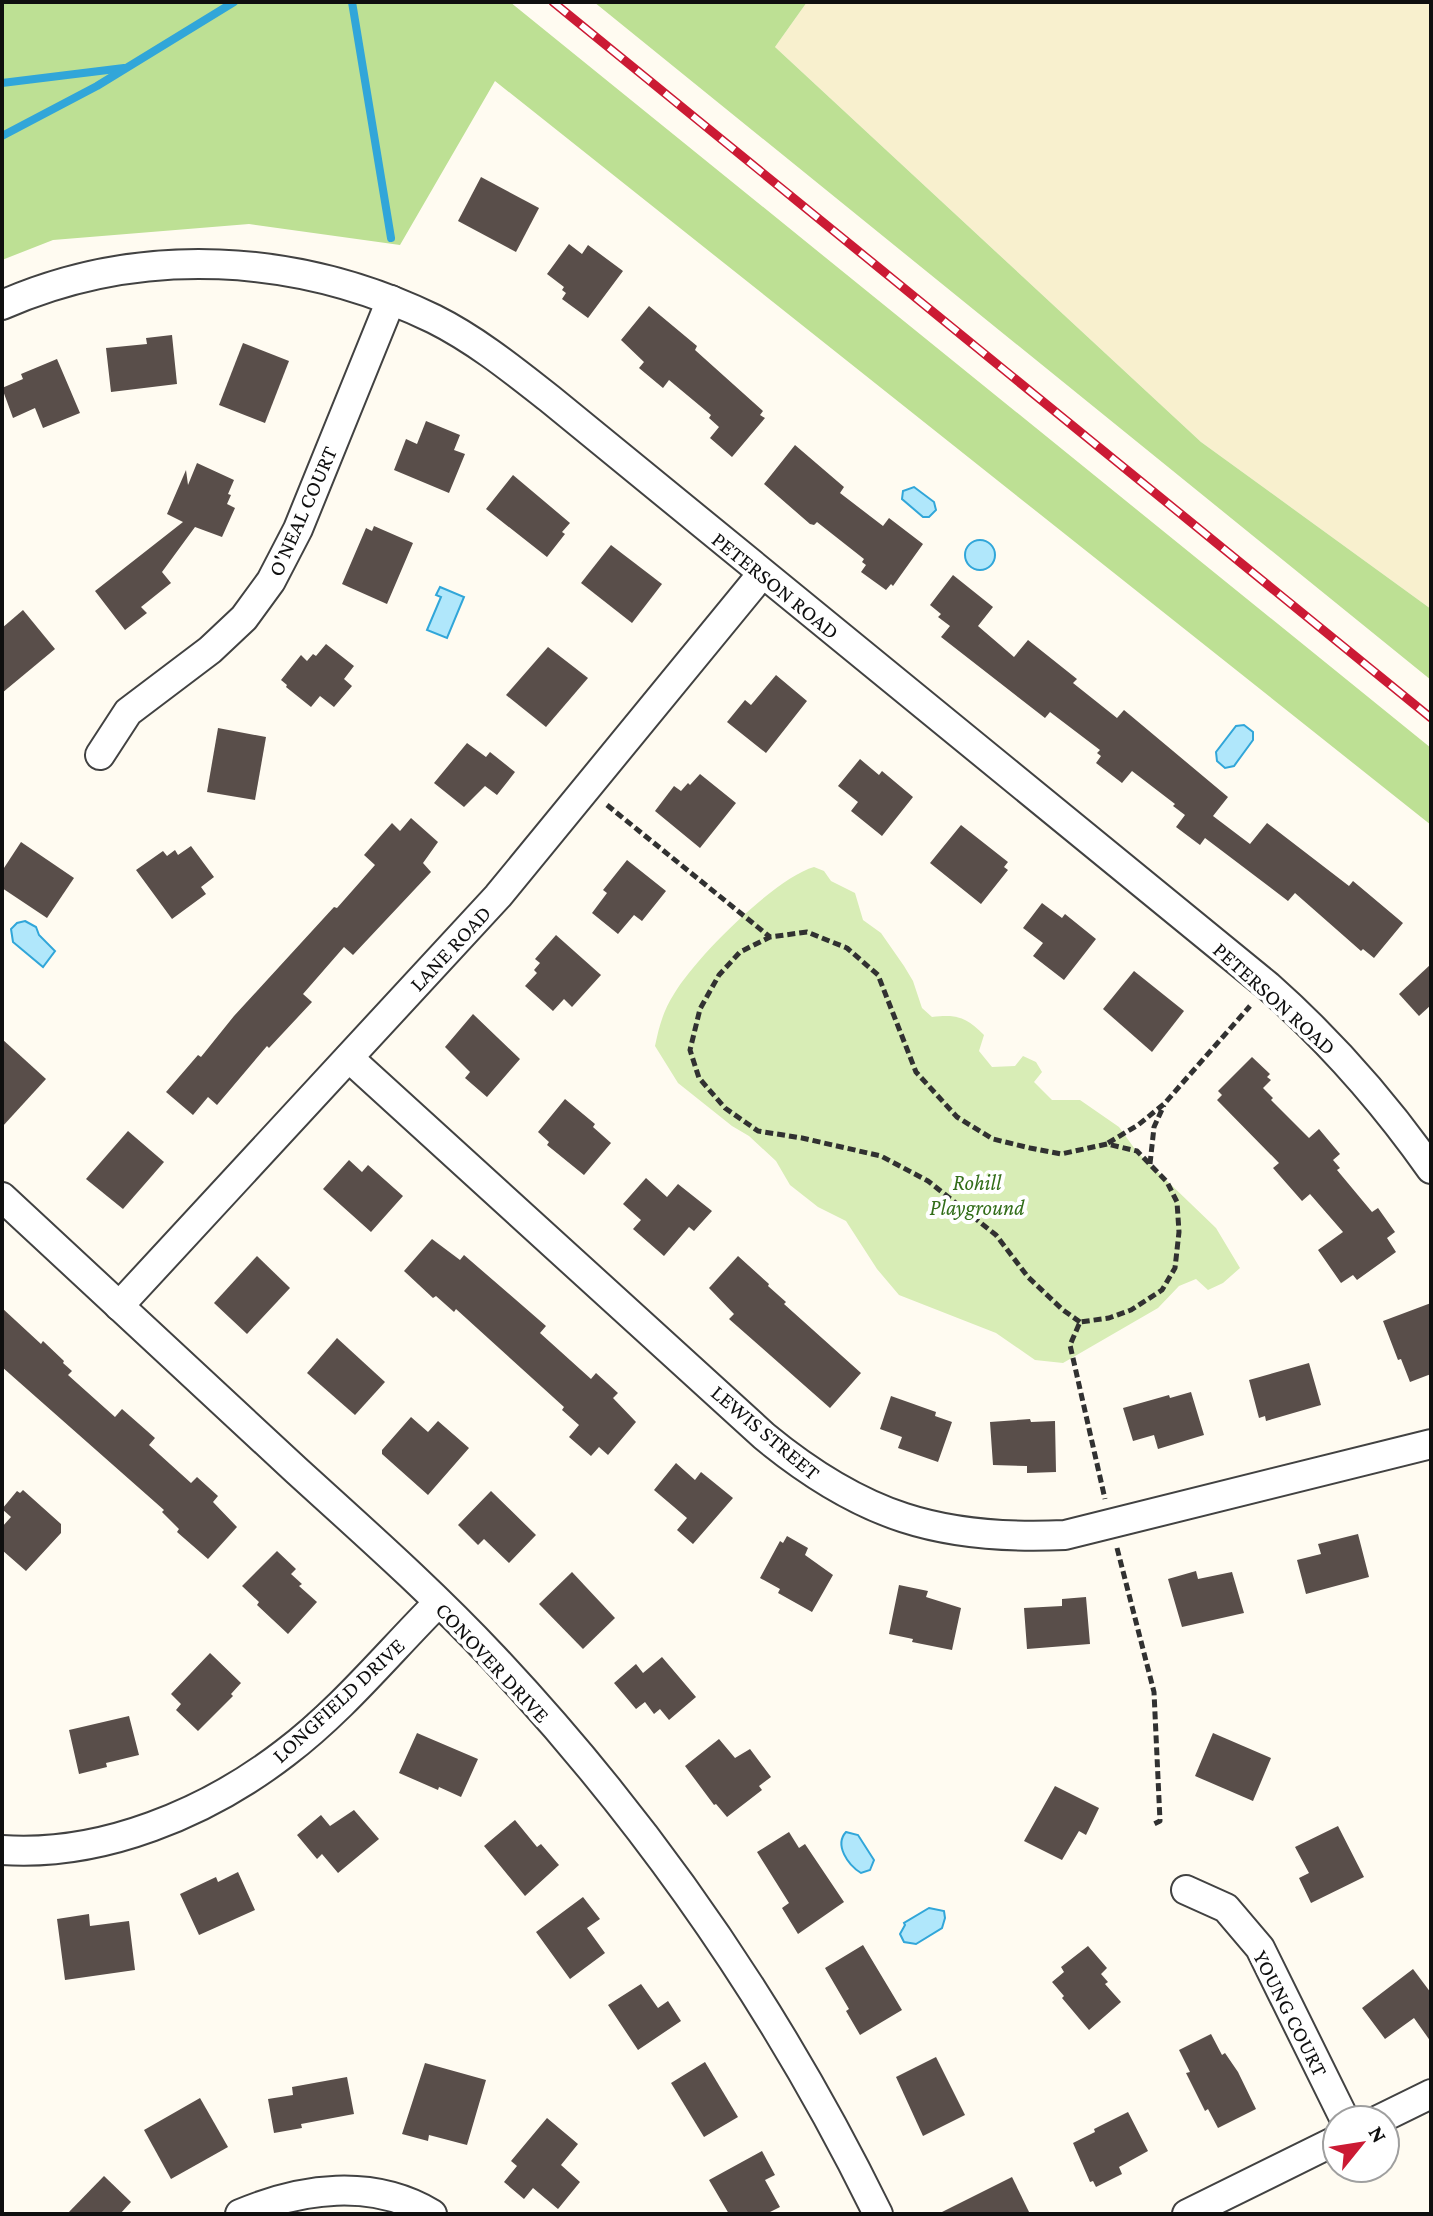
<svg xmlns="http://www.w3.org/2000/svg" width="1433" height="2216" viewBox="0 0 1433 2216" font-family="'Crimson Pro',serif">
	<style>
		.farmland { fill: #f8f0ce }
		.green { fill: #d8edb6 }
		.forest { fill: #bde094 }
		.water { fill: #b0e7fb; stroke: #31a6d9; stroke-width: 2 }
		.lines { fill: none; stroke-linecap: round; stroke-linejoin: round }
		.stream { stroke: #31a6d9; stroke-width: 8 }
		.building { fill: #594e4a }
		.minor-casing { stroke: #424242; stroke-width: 32 }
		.path { stroke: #313131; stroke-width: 5; stroke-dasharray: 8 4; stroke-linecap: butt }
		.minor { stroke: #fff; stroke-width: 28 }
		.rail-casing { stroke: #cb1a34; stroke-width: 9 }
		.rail { stroke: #fff; stroke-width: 6; stroke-dasharray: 18; stroke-linecap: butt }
		.labels { text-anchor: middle; stroke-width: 8; stroke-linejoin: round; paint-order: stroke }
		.street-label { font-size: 22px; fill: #0f0f0f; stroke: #fff }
		.park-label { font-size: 22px; font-style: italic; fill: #326d19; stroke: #fff }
	</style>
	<rect width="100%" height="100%" fill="#fffbf1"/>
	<polygon class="farmland" points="807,2 1431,2 1431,609 1201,442 775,47"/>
	<path class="green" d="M814,867L824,871L831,881L855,893L863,920L881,933L904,966L913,981L922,1008L932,1017C957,1014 966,1017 984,1035L979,1051L992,1067L1015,1066L1023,1056L1036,1062L1042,1072L1034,1082L1052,1100H1080L1119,1127L1137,1152L1216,1228L1240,1268L1223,1283L1208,1290L1196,1279L1179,1286L1158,1308L1063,1363L1035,1360L996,1333L899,1295L877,1269L846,1221L818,1207L790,1185L776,1161L749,1136L732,1126L678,1083L655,1046C659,1027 663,1011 674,994C695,958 775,878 814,867Z"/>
	<g class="forest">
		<polygon points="2,2 510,2 1431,748 1431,825 495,81 400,245 249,224 53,240 2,260"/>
		<polygon points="594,2 807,2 775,47 1201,442 1431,609 1431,680"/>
	</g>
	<g class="water">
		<polygon points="914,487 934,502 936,510 929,517 923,517 902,499 903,491"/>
		<circle cx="980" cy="555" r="15"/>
		<polygon points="440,587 464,597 447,638 427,630 441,597 436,595"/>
		<polygon points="1244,725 1253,732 1253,740 1234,766 1225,768 1217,761 1216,752 1236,726"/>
		<polygon points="25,921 36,927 39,935 55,951 43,967 13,942 11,929 17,923"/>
		<path d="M846,1832L858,1835L874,1860L870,1870L861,1873C848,1865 834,1845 846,1832Z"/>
		<polygon points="929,1908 944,1911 945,1918 942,1928 916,1944 904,1942 900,1934 905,1925 904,1923"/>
	</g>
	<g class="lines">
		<g class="stream">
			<polyline points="352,2 391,238"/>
			<polyline points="2,83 124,68"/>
			<polyline points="2,136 97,86 234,2"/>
		</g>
	</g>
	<g class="building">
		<polygon points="481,177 539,208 516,252 458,221"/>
		<polygon points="569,244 582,254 588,245 623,271 588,318 562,299 566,293 562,290 564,287 547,274"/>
		<polygon points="649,306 697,346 695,350 763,411 760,415 765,418 732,457 710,438 719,427 709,418 711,415 669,380 663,388 639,368 644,362 621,340"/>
		<polygon points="172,335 177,384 111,392 106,348 147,344 146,338"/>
		<polygon points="243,343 289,361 265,423 219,405"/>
		<polygon points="57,359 80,413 43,428 35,408 13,418 2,388 23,379 21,374"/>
		<polygon points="426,421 460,435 454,450 465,454 449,493 394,470 406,439 417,444"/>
		<polygon points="795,445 844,487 840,493 883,526 889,518 923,544 893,586 891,584 886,590 861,572 866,565 862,562 864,559 817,522 814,525 810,524 764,484"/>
		<polygon points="197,463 234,480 228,494 231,495 227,504 235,508 222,537 195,527 162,572 171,583 141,607 147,613 125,630 95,591 183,522 167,514 186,470 188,485"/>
		<polygon points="513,475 570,523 562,532 565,534 547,557 486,509"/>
		<polygon points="374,526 413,543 387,604 342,584 366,528 372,531"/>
		<polygon points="611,545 662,584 632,623 581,583"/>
		<polygon points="953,575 993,607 978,626 1014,657 1028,640 1077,679 1073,683 1117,718 1124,710 1228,797 1213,816 1250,844 1267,823 1349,886 1353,881 1403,923 1374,958 1363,949 1361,951 1295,893 1288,901 1205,838 1200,845 1176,827 1185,815 1173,806 1175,804 1132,771 1122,783 1096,763 1101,756 1097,753 1100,750 1050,712 1045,718 941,637 950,626 938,617 941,614 930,605"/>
		<polygon points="23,610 55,649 2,693 2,628"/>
		<polygon points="326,644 354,666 344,679 352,686 334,707 320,696 311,707 286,687 287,685 281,680 301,655 307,661 313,654 316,656"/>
		<polygon points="548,647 588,678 546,727 506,695"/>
		<polygon points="776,675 807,701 766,753 727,722 745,700 751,705"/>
		<polygon points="218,728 266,737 255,800 207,792"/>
		<polygon points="467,743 486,757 490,752 515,772 497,795 485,786 464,807 434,783"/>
		<polygon points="860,759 879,775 882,771 913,797 882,836 851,811 858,802 838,786"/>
		<polygon points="700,774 736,803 700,848 655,811 674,786 681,791 688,783 690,785"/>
		<polygon points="411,818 438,842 423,863 431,872 353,955 344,947 303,994 312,1002 269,1048 267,1046 217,1105 208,1097 193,1115 166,1092 198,1055 201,1057 234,1016 334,907 337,908 375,865 364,855 392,823 400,831"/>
		<polygon points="961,825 1008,862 1004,867 1008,870 981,904 930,863"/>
		<polygon points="21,842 74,878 47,918 2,888 2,871"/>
		<polygon points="191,846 214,877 201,887 206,894 172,919 136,870 163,851 167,856 175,850 178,855"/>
		<polygon points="627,860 666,891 642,921 634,915 618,934 592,913 607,893 603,890"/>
		<polygon points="1042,903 1062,918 1065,914 1096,939 1064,980 1033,956 1043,943 1023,928"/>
		<polygon points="556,935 601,975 572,1007 564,999 553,1011 525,986 537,973 534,970 540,963 535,959"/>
		<polygon points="1431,964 1431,1005 1419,1016 1399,994"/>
		<polygon points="1134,971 1184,1011 1152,1052 1103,1009"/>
		<polygon points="473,1014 520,1059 487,1097 465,1078 470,1072 445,1047"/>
		<polygon points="2,1039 46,1079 2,1127"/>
		<polygon points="1252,1057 1270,1074 1267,1077 1271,1080 1263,1088 1273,1098 1271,1100 1309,1138 1319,1129 1340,1154 1333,1160 1340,1168 1337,1170 1372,1212 1378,1208 1395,1232 1387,1238 1396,1252 1357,1280 1353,1275 1341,1283 1318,1250 1343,1232 1310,1194 1302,1201 1273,1168 1279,1163 1217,1100 1222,1095 1218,1091"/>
		<polygon points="565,1099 595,1124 593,1127 611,1143 584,1175 547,1145 549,1142 538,1132"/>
		<polygon points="128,1131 164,1162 123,1209 86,1179"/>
		<polygon points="349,1160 362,1172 368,1165 403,1196 371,1232 323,1189"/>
		<polygon points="646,1178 667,1197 678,1184 712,1211 694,1231 689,1227 664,1256 633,1229 641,1220 623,1204"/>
		<polygon points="432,1239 460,1260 464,1255 546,1326 540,1333 591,1379 596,1373 618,1393 613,1398 636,1422 608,1455 599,1447 591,1456 569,1437 579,1425 562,1410 564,1407 456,1309 454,1312 436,1296 433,1298 404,1271"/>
		<polygon points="257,1256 290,1288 247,1334 214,1303"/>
		<polygon points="738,1256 769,1284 768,1286 786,1302 784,1304 861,1373 830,1408 729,1319 734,1314 709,1288"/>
		<polygon points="1431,1303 1431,1374 1410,1382 1401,1359 1398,1360 1383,1321"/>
		<polygon points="2,1308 41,1344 43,1341 64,1361 63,1363 72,1371 68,1375 115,1417 122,1409 155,1438 149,1445 191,1483 197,1477 218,1496 213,1502 237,1527 208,1559 177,1532 179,1529 162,1512 164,1510 2,1367"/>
		<polygon points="337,1338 385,1382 355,1415 307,1373"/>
		<polygon points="1309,1363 1321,1405 1266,1421 1265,1416 1259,1418 1249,1380"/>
		<polygon points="1191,1392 1204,1435 1158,1449 1154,1435 1133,1441 1123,1408 1169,1395 1170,1398"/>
		<polygon points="891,1396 936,1412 935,1416 952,1422 938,1462 898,1448 902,1437 880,1429"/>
		<polygon points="411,1417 428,1432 438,1421 469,1448 428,1495 382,1454 382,1450"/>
		<polygon points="1030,1419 1031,1422 1055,1421 1056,1472 1027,1473 1027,1466 993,1465 990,1422"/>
		<polygon points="676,1463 695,1480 701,1472 733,1498 693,1544 677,1530 687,1518 654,1490"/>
		<polygon points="23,1490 61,1524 61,1533 26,1571 2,1550 2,1527 11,1517 2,1509 17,1491 20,1493"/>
		<polygon points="491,1491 536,1535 509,1563 484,1539 478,1545 458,1525"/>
		<polygon points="1358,1534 1369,1577 1306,1594 1297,1560 1321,1554 1318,1544"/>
		<polygon points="787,1536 808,1548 805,1555 833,1575 812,1612 778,1593 780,1589 760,1578 780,1541 783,1543"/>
		<polygon points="277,1551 296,1569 291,1574 302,1584 299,1586 317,1602 288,1634 257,1605 259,1602 242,1586"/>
		<polygon points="1196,1571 1198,1579 1232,1572 1244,1613 1182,1627 1168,1579"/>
		<polygon points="572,1572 615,1618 583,1649 539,1604"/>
		<polygon points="899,1585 928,1591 926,1597 961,1608 952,1650 912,1642 913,1639 889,1634"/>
		<polygon points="1086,1597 1090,1644 1027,1649 1024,1608 1062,1606 1062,1599"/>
		<polygon points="210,1653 241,1683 231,1694 233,1696 198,1731 176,1710 181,1704 171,1694"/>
		<polygon points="662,1657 696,1697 669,1720 660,1709 654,1714 645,1702 636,1709 614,1683 636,1664 643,1673"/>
		<polygon points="129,1716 139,1755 106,1763 107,1767 79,1774 69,1730"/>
		<polygon points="417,1733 478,1759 461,1797 439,1787 438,1790 399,1773"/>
		<polygon points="1213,1733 1271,1758 1253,1801 1195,1776"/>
		<polygon points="719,1739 735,1758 750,1749 771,1777 759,1786 762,1790 727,1817 716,1804 714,1805 685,1766"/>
		<polygon points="1055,1786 1099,1808 1086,1835 1079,1831 1062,1860 1024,1841"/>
		<polygon points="354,1810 379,1839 338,1873 322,1854 317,1859 297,1835 321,1815 330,1826"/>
		<polygon points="515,1820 537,1847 541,1844 559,1865 525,1896 484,1846"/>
		<polygon points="1338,1826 1364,1877 1311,1903 1299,1878 1309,1873 1295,1847"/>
		<polygon points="789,1832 799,1848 805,1844 844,1902 798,1934 782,1908 789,1903 757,1852"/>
		<polygon points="238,1872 255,1910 199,1935 180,1894 216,1877 218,1882"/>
		<polygon points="583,1897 600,1919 587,1928 605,1953 570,1979 536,1932"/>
		<polygon points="89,1914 90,1926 129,1921 135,1970 65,1980 57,1919"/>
		<polygon points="863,1945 902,2010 860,2035 846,2011 849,2009 825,1968"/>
		<polygon points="1088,1946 1107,1968 1101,1974 1108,1982 1105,1984 1121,2002 1089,2030 1062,1998 1064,1996 1052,1982 1064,1972 1061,1967"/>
		<polygon points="1413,1969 1431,1993 1431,2042 1414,2018 1385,2039 1362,2008"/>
		<polygon points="641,1984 658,2008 668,2001 681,2021 638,2050 608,2005"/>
		<polygon points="1211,2034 1222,2055 1225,2053 1238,2072 1256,2109 1218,2128 1208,2109 1205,2111 1186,2073 1190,2072 1179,2050"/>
		<polygon points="936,2057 965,2115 923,2136 896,2077"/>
		<polygon points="705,2062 738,2117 704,2137 671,2083"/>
		<polygon points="425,2063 486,2080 467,2145 429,2135 428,2141 402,2134"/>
		<polygon points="347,2077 354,2114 301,2124 302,2128 274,2133 268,2099 293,2095 292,2087"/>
		<polygon points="200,2098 228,2147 171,2179 144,2130"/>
		<polygon points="1128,2112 1148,2151 1119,2167 1122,2174 1096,2187 1093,2181 1090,2182 1073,2143 1095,2132 1094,2129"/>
		<polygon points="547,2118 578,2144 561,2165 580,2182 558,2209 533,2188 524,2199 504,2182 517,2166 511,2161"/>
		<polygon points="762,2151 775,2175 765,2180 780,2207 766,2214 729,2214 709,2180"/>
		<polygon points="104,2176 131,2202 120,2214 67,2214"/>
		<polygon points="1012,2177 1030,2214 938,2214"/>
	</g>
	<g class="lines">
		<defs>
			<g id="minor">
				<path d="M2,305C141,244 298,253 434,319C476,340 513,370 550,399L1268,986C1330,1041 1383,1101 1431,1169"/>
				<polyline points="100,755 128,712 210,650 244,618 271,581 298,529 391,300"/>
				<path d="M349,1058L764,1436C861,1516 940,1541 1065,1535L1431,1444"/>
				<path d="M2,1197C100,1288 198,1379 296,1470C363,1531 431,1591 493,1657C649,1823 778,2010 878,2214"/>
				<polyline points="119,1306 498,896 762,574"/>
				<path d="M2,1850C102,1857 207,1813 285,1753C342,1710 388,1653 438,1603"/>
				<polyline points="1186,1890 1226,1908 1260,1948 1345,2120"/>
				<polyline points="1378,2120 1431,2094"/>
				<path d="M240,2214C301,2188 372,2178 432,2214"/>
				<polyline points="1187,2214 1337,2140"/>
			</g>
		</defs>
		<use href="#minor" class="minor-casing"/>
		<g class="path">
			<polyline points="607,805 770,937"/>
			<polyline points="1108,1143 1138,1125 1164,1104 1250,1006"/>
			<polyline points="1150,1164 1154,1127 1164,1105"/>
			<polyline points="1080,1322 1063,1310 1028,1277 996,1235 928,1181 881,1156 802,1138 758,1131 725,1108 699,1078 690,1050 700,1009 719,975 740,952 770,937 807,932 847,948 878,975 916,1072 957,1117 993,1139 1030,1148 1061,1154 1107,1144 1137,1151 1167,1182 1177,1202 1179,1232 1175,1268 1162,1290 1131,1310 1109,1318 1080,1322 1070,1345 1105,1499"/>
			<polyline points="1117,1548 1154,1692 1160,1821 1152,1825"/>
		</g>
		<use href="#minor" class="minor"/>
		<defs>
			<polyline id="rail" points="553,2 1431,718"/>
		</defs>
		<use href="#rail" class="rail-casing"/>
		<use href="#rail" class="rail"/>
	</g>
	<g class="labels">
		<g class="street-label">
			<text transform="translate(302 511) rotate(-66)" y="8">O'NEAL COURT</text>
			<text transform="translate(776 585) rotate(39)" y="8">PETERSON ROAD</text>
			<text transform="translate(450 948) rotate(-47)" y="8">LANE ROAD</text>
			<text transform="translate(1275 998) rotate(42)" y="8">PETERSON ROAD</text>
			<text transform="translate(766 1432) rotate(40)" y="8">LEWIS STREET</text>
			<text transform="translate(493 1662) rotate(47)" y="8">CONOVER DRIVE</text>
			<text transform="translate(338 1700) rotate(-43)" y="8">LONGFIELD DRIVE</text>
			<text transform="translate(1291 2013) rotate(63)" y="8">YOUNG COURT</text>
		</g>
		<g class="park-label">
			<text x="977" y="1190">Rohill<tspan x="977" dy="25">Playground</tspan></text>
		</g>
	</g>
	<rect width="1433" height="2216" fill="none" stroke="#0f0f0f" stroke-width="8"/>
	<g transform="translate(1361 2144) rotate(60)"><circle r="38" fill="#ffffff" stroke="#9f9f9f" stroke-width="2"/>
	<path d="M0-6L14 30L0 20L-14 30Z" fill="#cb1a34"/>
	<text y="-12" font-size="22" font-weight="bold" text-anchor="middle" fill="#0f0f0f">N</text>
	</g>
</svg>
